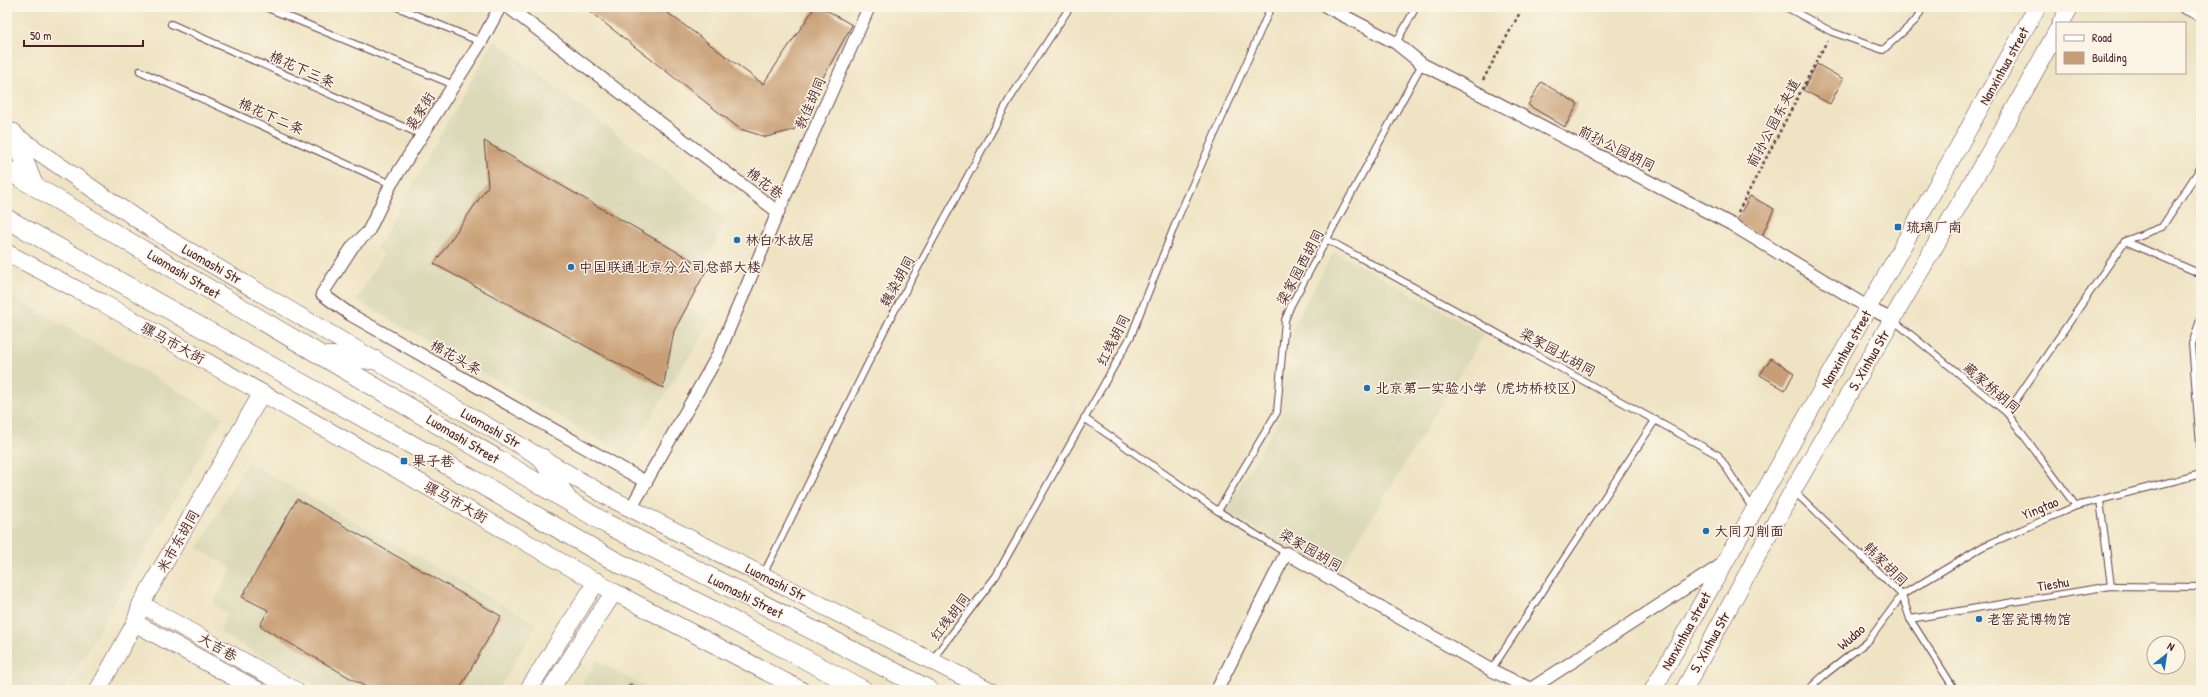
<svg xmlns="http://www.w3.org/2000/svg" width="2208" height="697" viewBox="0 0 2208 697" font-family="'Patrick Hand','LXGW WenKai TC',sans-serif">
	<style>
		.built { fill: #dcd9b8 }
		.building { fill: #c79e74 }
		.lines { fill: none; stroke-linecap: round; stroke-linejoin: round }
		.lane-casing { stroke: #633c42; stroke-width: 8 }
		.street-casing { stroke: #633c42; stroke-width: 14 }
		.secondary-casing { stroke: #633c42; stroke-width: 18 }
		.primary-casing { stroke: #633c42; stroke-width: 20 }
		.path { stroke: #633c42; stroke-width: 2.5; stroke-dasharray: 3 3; stroke-linecap: butt }
		.lane { stroke: #fff; stroke-width: 6 }
		.street { stroke: #fff; stroke-width: 12 }
		.secondary { stroke: #fff; stroke-width: 17 }
		.primary { stroke: #fff; stroke-width: 19 }
		.poi-dot { fill: #1f6fb2; stroke: #fcf5e5; stroke-width: 1.5 }
		.labels { text-anchor: middle; stroke-width: 3; stroke-linejoin: round; paint-order: stroke }
		.street-label { font-size: 14px; fill: #4a1f2b; stroke: #fcf5e5 }
		.poi-label { font-size: 14px; fill: #4a1f2b; stroke: #fcf5e5; text-anchor: start }
	</style>
	<rect width="100%" height="100%" fill="#fcf5e5"/>
	<filter id="ink" filterUnits="userSpaceOnUse"><feTurbulence type="fractalNoise" baseFrequency=".025" numOctaves="2"/><feDisplacementMap in="SourceGraphic" scale="8" xChannelSelector="R" yChannelSelector="G"/><feConvolveMatrix kernelMatrix="1 2 1 2 8 2 1 2 1" color-interpolation-filters="sRGB"/></filter>
	<filter id="wash" filterUnits="userSpaceOnUse"><feTurbulence type="fractalNoise" baseFrequency=".012" numOctaves="4" result="noise"/><feDisplacementMap in="SourceGraphic" scale="16" xChannelSelector="R" yChannelSelector="G"/><feGaussianBlur stdDeviation="0.9" result="paint"/><feColorMatrix in="noise" values="0 0 0 0 0 0 0 0 0 0 0 0 0 0 0 0 0 1.4 0 .05"/><feComposite in="paint" operator="in"/></filter>
	<g filter="url(#wash)">
		<rect width="100%" height="100%" fill="#eee3c3"/>
		<g class="built">
			<polygon points="494,40 727,219 684,305 712,320 627,455 356,300 384,254 376,249"/>
			<polygon points="1334,251 1484,334 1337,575 1225,511 1281,417 1286,359 1294,325"/>
			<polygon points="7,293 223,417 64,690 7,690"/>
			<polygon points="247,462 537,624 498,690 324,690 220,633 227,613 213,604 232,568 198,548"/>
			<polygon points="597,660 650,690 578,690"/>
		</g>
		<g id="blocks">
			<g class="building">
				<polygon points="584,7 660,7 763,84 815,7 821,7 852,25 794,130 766,137 740,129"/>
				<polygon points="1817,64 1843,79 1830,104 1803,90"/>
				<polygon points="1541,82 1578,104 1565,127 1528,105"/>
				<polygon points="484,141 707,269 674,331 663,388 434,264 488,186"/>
				<polygon points="1750,196 1774,209 1762,236 1736,222"/>
				<polygon points="1771,358 1794,373 1785,390 1760,375"/>
				<polygon points="297,499 501,616 459,690 371,690 260,626 268,610 242,597"/>
				<polygon points="630,684 641,690 627,690"/>
			</g>
		</g>
	</g>
	<g filter="url(#ink)">
		<use href="#blocks" fill-opacity="0" stroke="#633c42" stroke-width="1"/>
		<g class="lines">
			<defs>
				<g id="lane">
					<polyline points="265,7 454,85"/>
					<polyline points="397,7 481,42"/>
					<polyline points="1786,7 1832,32 1883,50 1916,20 1923,7"/>
					<polyline points="171,24 422,135"/>
					<polyline points="1396,43 1416,7"/>
					<polyline points="140,71 391,184"/>
					<polyline points="1328,240 1718,455 1753,509"/>
					<polyline points="2125,241 2201,274"/>
					<polyline points="2201,317 2192,344 2201,458"/>
					<polyline points="1893,320 2007,413 2076,506"/>
					<polyline points="2007,413 2125,241 2162,227 2201,167"/>
					<polyline points="1084,418 1218,511 1286,553"/>
					<polyline points="1795,492 1902,595 1910,619 1955,690"/>
					<polyline points="2100,500 2111,586"/>
					<polyline points="1218,511 1277,412 1285,320 1291,305 1422,64"/>
					<polyline points="763,575 889,321 1009,100 1070,7"/>
					<polyline points="1910,619 2111,586 2201,587"/>
					<polyline points="932,660 996,576 1131,336 1176,222 1271,7"/>
					<polyline points="1491,670 1656,419"/>
					<polyline points="1808,690 1823,676 1869,640 1902,595 1982,547 2076,506 2201,474"/>
				</g>
				<g id="street">
					<polyline points="500,7 481,42 391,184 368,232 353,246 322,294 351,315 646,482"/>
					<polyline points="508,7 778,212 717,357 631,508"/>
					<polyline points="1327,7 1396,43 1422,64 1731,224 1869,308 1893,320"/>
					<polyline points="2184,7 2201,15"/>
					<polyline points="778,212 869,7"/>
					<polyline points="1217,690 1286,553 1491,670 1533,690"/>
					<polyline points="1529,690 1721,565"/>
				</g>
				<g id="secondary">
					<polyline points="2061,23 2070,7"/>
					<polyline points="7,130 150,228 608,497 989,690"/>
					<polyline points="7,253 101,302 614,592 801,690"/>
					<polyline points="141,604 295,690"/>
					<polyline points="135,623 257,690"/>
					<polyline points="98,690 135,623 141,604 262,393"/>
					<polyline points="528,690 597,581"/>
					<polyline points="550,690 614,592"/>
					<polyline points="1653,690 2037,7"/>
					<polyline points="1684,690 1793,490 2010,117 2057,31"/>
				</g>
				<g id="primary">
					<polyline points="13,133 33,184"/>
					<polyline points="7,170 607,524 929,690"/>
					<polyline points="7,219 416,447 613,560 722,615 863,690"/>
					<polyline points="327,356 375,360"/>
					<polyline points="542,458 567,499"/>
				</g>
			</defs>
			<use href="#lane" class="lane-casing"/>
			<use href="#street" class="street-casing"/>
			<use href="#secondary" class="secondary-casing"/>
			<use href="#primary" class="primary-casing"/>
			<g class="path">
				<polyline points="1483,80 1523,7"/>
				<polyline points="1738,212 1827,41"/>
			</g>
			<use href="#lane" class="lane"/>
			<use href="#street" class="street"/>
			<use href="#secondary" class="secondary"/>
			<use href="#primary" class="primary"/>
		</g>
	</g>
	<g class="poi-dot">
		<rect x="1894" y="223" width="8" height="8" rx="2"/>
		<circle cx="737" cy="240" r="4"/>
		<circle cx="571" cy="267" r="4"/>
		<circle cx="1367" cy="388" r="4"/>
		<rect x="400" y="457" width="8" height="8" rx="2"/>
		<circle cx="1706" cy="531" r="4"/>
		<circle cx="1979" cy="619" r="4"/>
	</g>
	<g class="labels">
		<g class="street-label">
			<text transform="translate(2004 66) rotate(-61)" y="5">Nanxinhua street</text>
			<text transform="translate(302 69) rotate(24)" y="5">棉花下三条</text>
			<text transform="translate(810 103) rotate(-66)" y="5">教佳胡同</text>
			<text transform="translate(420 111) rotate(-58)" y="5">裘家街</text>
			<text transform="translate(271 116) rotate(24)" y="5">棉花下二条</text>
			<text transform="translate(1773 123) rotate(-62)" y="5">前孙公园东夹道</text>
			<text transform="translate(1617 148) rotate(27)" y="5">前孙公园胡同</text>
			<text transform="translate(765 183) rotate(38)" y="5">棉花巷</text>
			<text transform="translate(212 264) rotate(30)" y="5">Luomashi Str</text>
			<text transform="translate(1300 267) rotate(-62)" y="5">梁家园西胡同</text>
			<text transform="translate(184 274) rotate(31)" y="5">Luomashi Street</text>
			<text transform="translate(897 281) rotate(-61)" y="5">魏染胡同</text>
			<text transform="translate(1113 340) rotate(-63)" y="5">红线胡同</text>
			<text transform="translate(173 343) rotate(29)" y="5">骡马市大街</text>
			<text transform="translate(1846 349) rotate(-60)" y="5">Nanxinhua street</text>
			<text transform="translate(1558 352) rotate(29)" y="5">梁家园北胡同</text>
			<text transform="translate(456 357) rotate(29)" y="5">棉花头条</text>
			<text transform="translate(1869 360) rotate(-60)" y="5">S. Xinhua Str</text>
			<text transform="translate(1992 388) rotate(41)" y="5">藏家桥胡同</text>
			<text transform="translate(491 428) rotate(30)" y="5">Luomashi Str</text>
			<text transform="translate(463 439) rotate(31)" y="5">Luomashi Street</text>
			<text transform="translate(456 502) rotate(29)" y="5">骡马市大街</text>
			<text transform="translate(2040 508) rotate(-23)" y="5">Yingtao</text>
			<text transform="translate(178 541) rotate(-60)" y="5">米市东胡同</text>
			<text transform="translate(1311 550) rotate(30)" y="5">梁家园胡同</text>
			<text transform="translate(1886 564) rotate(45)" y="5">韩家胡同</text>
			<text transform="translate(776 582) rotate(27)" y="5">Luomashi Str</text>
			<text transform="translate(2053 584) rotate(-9)" y="5">Tieshu</text>
			<text transform="translate(746 596) rotate(27)" y="5">Luomashi Street</text>
			<text transform="translate(950 617) rotate(-53)" y="5">红线胡同</text>
			<text transform="translate(1686 631) rotate(-61)" y="5">Nanxinhua street</text>
			<text transform="translate(1851 637) rotate(-41)" y="5">Wudao</text>
			<text transform="translate(1710 642) rotate(-61)" y="5">S. Xinhua Str</text>
			<text transform="translate(218 647) rotate(30)" y="5">大吉巷</text>
		</g>
		<g class="poi-label">
			<text x="1906" y="232">琉璃厂南</text>
			<text x="745" y="245">林白水故居</text>
			<text x="579" y="272">中国联通北京分公司总部大楼</text>
			<text x="1375" y="393">北京第一实验小学（虎坊桥校区)</text>
			<text x="412" y="466">果子巷</text>
			<text x="1714" y="536">大同刀削面</text>
			<text x="1987" y="624">老窑瓷博物馆</text>
		</g>
	</g>
	<rect width="2208" height="697" fill="none" stroke="#fcf5e5" stroke-width="24"/>
	<rect x="2056" y="22" width="130" height="52" fill="#fcf5e5" stroke="#b59f9b"/>
	<rect x="2064" y="35" width="20" height="6" fill="#ffffff" stroke="#b59f9b"/>
	<text x="2092" y="42" font-size="12" fill="#4a1f2b">Road</text>
	<rect x="2064" y="52" width="20" height="12" fill="#c79e74" stroke="#b59f9b"/>
	<text x="2092" y="62" font-size="12" fill="#4a1f2b">Building</text>
	<g transform="translate(2166 655) rotate(30)"><circle r="19" fill="#fcf5e5" stroke="#b59f9b"/>
	<path d="M0-3L7 15L0 10L-7 15Z" fill="#1f6fb2"/>
	<text y="-6" font-size="11" font-weight="bold" text-anchor="middle" fill="#4a1f2b">N</text>
	</g>
	<path d="M24 40v6h119v-6" fill="none" stroke="#4a1f2b" stroke-width="2"/>
	<text x="30" y="40" font-size="12" fill="#4a1f2b" stroke="#fcf5e5" stroke-width="3" paint-order="stroke">50 m</text>
</svg>
